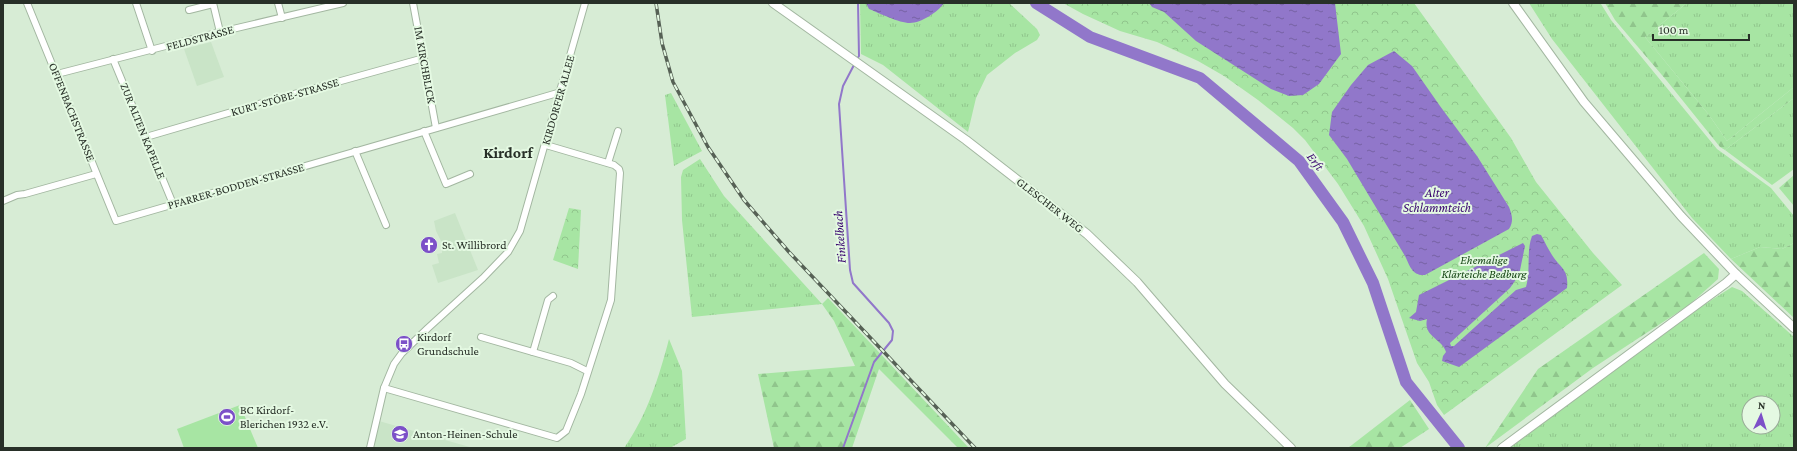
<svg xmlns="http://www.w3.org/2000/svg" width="1797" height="451" viewBox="0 0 1797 451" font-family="'Crimson Pro',serif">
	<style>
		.built { fill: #c9e4c7 }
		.grass { fill: url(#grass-tufts); fill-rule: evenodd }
		.forest { fill: url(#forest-firs) }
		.park { fill: url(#park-crowns) }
		.pitch { fill: #a7e5a3 }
		.water { fill: url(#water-ripples) }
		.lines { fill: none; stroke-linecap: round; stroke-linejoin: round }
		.stream { stroke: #9177ca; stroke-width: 2 }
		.river { stroke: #9177ca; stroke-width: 12 }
		.street-casing { stroke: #a3b7a1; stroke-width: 8 }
		.secondary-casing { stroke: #a3b7a1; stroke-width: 10 }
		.street { stroke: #fff; stroke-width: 6 }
		.secondary { stroke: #fff; stroke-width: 8 }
		.rail-casing { stroke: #566155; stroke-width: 3.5 }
		.rail { stroke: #e4f9e2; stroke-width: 2; stroke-dasharray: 6; stroke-linecap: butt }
		.labels { text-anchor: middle; stroke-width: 4; stroke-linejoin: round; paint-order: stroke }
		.street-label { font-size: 12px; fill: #283028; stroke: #e4f9e2 }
		.poi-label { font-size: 12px; fill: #283028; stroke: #e4f9e2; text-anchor: start }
		.park-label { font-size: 12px; font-style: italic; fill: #154514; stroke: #e4f9e2 }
		.water-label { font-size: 13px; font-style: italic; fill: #38046e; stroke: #e4f9e2 }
		.district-label { font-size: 16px; font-weight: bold; fill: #283028; stroke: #e4f9e2 }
	</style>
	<defs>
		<pattern id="grass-tufts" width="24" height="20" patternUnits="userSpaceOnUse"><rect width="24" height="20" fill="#a7e5a3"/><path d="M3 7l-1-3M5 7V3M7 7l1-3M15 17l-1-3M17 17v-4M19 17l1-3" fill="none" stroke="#90c58c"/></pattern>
		<pattern id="forest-firs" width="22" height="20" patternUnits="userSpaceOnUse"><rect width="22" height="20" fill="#a7e5a3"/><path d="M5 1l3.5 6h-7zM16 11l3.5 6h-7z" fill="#90c58c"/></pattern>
		<pattern id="park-crowns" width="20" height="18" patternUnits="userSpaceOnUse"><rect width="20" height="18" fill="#a7e5a3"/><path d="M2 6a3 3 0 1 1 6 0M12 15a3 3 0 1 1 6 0" fill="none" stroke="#90c58c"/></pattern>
		<pattern id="water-ripples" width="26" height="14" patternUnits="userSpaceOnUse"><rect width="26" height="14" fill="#9177ca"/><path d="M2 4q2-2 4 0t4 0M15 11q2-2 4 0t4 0" fill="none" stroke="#7662a4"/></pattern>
	</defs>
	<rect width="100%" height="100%" fill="#d7ecd5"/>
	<g class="built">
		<polygon points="211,42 224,77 197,86 184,49"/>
		<polygon points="455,213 478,270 438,283 432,265 439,263 437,254 442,253 442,243 436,231 434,221"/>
		<polygon points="379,421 473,448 373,448"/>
	</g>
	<g class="grass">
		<polygon points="860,3 1009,3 1037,29 1040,35 1037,40 1015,53 987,75 976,98 968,132 883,65 861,54"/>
		<polygon points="1529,3 1601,4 1611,20 1717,149 1771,188 1794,216 1794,243 1782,249 1760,247 1731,259 1692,218 1552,39"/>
		<polygon points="1687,3 1794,3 1794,87 1727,141 1709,115 1645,37"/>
		<polygon points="671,93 702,151 674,166 665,95"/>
		<polygon points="1794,98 1794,169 1772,185 1725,150"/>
		<polygon points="700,159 724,196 822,304 692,317 682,220 681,177 683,170"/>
		<path d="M1732,287L1742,291L1794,337V448H1508L1699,308ZM1749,403H1773V427H1749Z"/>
		<path d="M669,339L682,371L686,439L670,448H624C647,416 659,377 669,339Z"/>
	</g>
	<g class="forest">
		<polygon points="1605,3 1687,3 1645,37 1709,115 1727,141 1794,87 1794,98 1725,150 1720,147 1667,81 1615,20"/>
		<polygon points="1794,175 1794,206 1779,188"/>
		<polygon points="1794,243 1794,318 1731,259 1760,247 1782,249"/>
		<polygon points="1704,253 1719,269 1718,279 1689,305 1593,368 1485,448 1538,369"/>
		<polygon points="828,298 969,448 958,448 879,369 852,448 774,448 758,374 855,366 834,321 822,304"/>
		<polygon points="1410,400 1429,429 1400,448 1348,448"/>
	</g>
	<g class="park">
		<polygon points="1063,3 1414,3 1511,138 1536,182 1593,253 1622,285 1444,415 1437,405 1429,382 1417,363 1388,279 1364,226 1338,184 1305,140 1293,128 1258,100 1224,76 1198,61 1157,42 1120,31 1083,14"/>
		<polygon points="569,208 581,210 578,269 553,260"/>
	</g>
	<polygon class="pitch" points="240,405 258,448 184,448 177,429"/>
	<g class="water">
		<path d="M866,3H944C938,12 921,23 910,23C899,23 879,13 869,9Z"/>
		<polygon points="1149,3 1335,3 1341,54 1319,84 1303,95 1289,96 1271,89 1196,41 1164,12 1152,7"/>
		<path d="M1394,51L1412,66L1440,106L1477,156L1509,207C1512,215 1514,221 1509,229L1425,275C1412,276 1410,266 1405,256L1347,159L1329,135L1332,112L1351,85L1368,65Z"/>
		<path d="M1537,234L1541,235C1545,242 1548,249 1552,255C1561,269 1569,269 1567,288L1459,367L1442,361L1443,356L1446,352C1442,338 1423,337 1427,319L1420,321L1409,318L1416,312L1419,295L1523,243L1525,246L1519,275L1510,288L1450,343L1451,346H1454L1516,290L1526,287C1531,270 1526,252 1532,236Z"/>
	</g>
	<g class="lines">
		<g class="stream">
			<polyline points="857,59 859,56 858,3"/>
			<polyline points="843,448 874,362 892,340 893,331 889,323 853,283 850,270 839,104 843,86 855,63"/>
		</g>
		<polyline class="river" points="1036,3 1090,37 1200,78 1299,161 1343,222 1373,283 1406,382 1459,448"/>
		<defs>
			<g id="street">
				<polyline points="27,3 116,221 561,92"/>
				<polyline points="136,3 152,51"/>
				<polyline points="213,3 220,32"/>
				<polyline points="278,3 282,18"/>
				<polyline points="413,3 436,128"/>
				<polyline points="189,10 213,4"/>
				<polyline points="113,59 173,204"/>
				<polyline points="57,74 220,32 343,3"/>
				<polyline points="424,131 446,184 470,174"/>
				<polyline points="146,137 283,97 424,58"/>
				<polyline points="355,151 386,225"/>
				<polyline points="608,163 618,131"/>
				<polyline points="3,201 17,195 25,194 96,174"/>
				<polyline points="481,337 571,363 587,371"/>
				<polyline points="533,352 548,300 553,296"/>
				<polyline points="384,388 557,438 566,431 581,394 611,300 620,173 619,169 614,165 546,145"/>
				<polyline points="370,448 384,388 394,364 402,353 428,328 483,278 508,252 520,231 585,3"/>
			</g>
			<g id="secondary">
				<polyline points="773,3 966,140 1087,234 1137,282 1225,384 1291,448"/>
				<polyline points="1513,3 1584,102 1681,216 1736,274 1794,328"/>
				<polyline points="1502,448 1726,283 1736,274"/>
			</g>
		</defs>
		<use href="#street" class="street-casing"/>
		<use href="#secondary" class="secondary-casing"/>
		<use href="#street" class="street"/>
		<use href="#secondary" class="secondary"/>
		<defs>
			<polyline id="rail" points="656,3 662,43 673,82 708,147 744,200 789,252 975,448"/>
		</defs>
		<use href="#rail" class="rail-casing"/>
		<use href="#rail" class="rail"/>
	</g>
	<defs>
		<symbol id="church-disc" viewBox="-11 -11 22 22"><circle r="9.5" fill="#7c50c8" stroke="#e4f9e2"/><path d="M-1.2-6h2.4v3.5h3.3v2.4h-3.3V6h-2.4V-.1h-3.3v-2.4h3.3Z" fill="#fff"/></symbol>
		<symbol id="bus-disc" viewBox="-11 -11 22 22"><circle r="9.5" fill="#7c50c8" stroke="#e4f9e2"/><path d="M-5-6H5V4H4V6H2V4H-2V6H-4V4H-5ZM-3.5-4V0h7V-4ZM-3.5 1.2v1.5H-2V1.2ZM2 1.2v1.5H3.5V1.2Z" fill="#fff"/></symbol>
		<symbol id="stadium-disc" viewBox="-11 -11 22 22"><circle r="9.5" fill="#7c50c8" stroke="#e4f9e2"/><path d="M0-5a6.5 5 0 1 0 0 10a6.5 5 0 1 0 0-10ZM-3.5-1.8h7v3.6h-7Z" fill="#fff"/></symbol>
		<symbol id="school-disc" viewBox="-11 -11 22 22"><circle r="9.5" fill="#7c50c8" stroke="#e4f9e2"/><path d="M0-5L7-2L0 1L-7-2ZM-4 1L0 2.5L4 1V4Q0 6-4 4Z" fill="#fff"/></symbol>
	</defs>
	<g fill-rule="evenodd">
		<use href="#church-disc" x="419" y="235" width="20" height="20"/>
		<use href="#bus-disc" x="394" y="334" width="20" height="20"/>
		<use href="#stadium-disc" x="217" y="407" width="20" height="20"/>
		<use href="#school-disc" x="390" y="424" width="20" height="20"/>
	</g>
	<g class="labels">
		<g class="street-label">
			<text transform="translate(200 38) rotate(-15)" y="4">FELDSTRASSE</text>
			<text transform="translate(425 65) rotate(80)" y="4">IM KIRCHBLICK</text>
			<text transform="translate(285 97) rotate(-16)" y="4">KURT-STÖBE-STRASSE</text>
			<text transform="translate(558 100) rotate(-74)" y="4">KIRDORFER ALLEE</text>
			<text transform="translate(72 112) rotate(68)" y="4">OFFENBACHSTRASSE</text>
			<text transform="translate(143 131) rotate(68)" y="4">ZUR ALTEN KAPELLE</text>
			<text transform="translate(236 186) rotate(-16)" y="4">PFARRER-BODDEN-STRASSE</text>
			<text transform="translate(1050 205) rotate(38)" y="4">GLESCHER WEG</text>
		</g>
		<g class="poi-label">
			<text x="442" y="249">St. Willibrord</text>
			<text x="417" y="341">Kirdorf<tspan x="417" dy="14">Grundschule</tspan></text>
			<text x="240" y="414">BC Kirdorf-<tspan x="240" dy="14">Blerichen 1932 e.V.</tspan></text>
			<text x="413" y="438">Anton-Heinen-Schule</text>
		</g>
		<g class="park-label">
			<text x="1484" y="264">Ehemalige<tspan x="1484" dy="14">Klärteiche Bedburg</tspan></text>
		</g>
		<g class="water-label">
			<text transform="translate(1316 161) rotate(52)" y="5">Erft</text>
			<text x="1437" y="197">Alter<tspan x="1437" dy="15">Schlammteich</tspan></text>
			<text transform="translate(839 237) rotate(-94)" y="5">Finkelbach</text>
		</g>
		<g class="district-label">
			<text x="508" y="158">Kirdorf</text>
		</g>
	</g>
	<rect width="1797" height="451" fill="none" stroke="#283028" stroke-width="8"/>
	<g transform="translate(1761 415) rotate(4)"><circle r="19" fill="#e4f9e2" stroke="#99a998"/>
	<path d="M0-3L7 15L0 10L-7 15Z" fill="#7c50c8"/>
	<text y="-6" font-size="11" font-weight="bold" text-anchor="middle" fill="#283028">N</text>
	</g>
	<path d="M1653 34v6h96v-6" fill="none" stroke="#283028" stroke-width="2"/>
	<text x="1659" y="34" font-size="12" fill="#283028" stroke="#e4f9e2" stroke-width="3" paint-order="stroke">100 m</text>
</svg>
